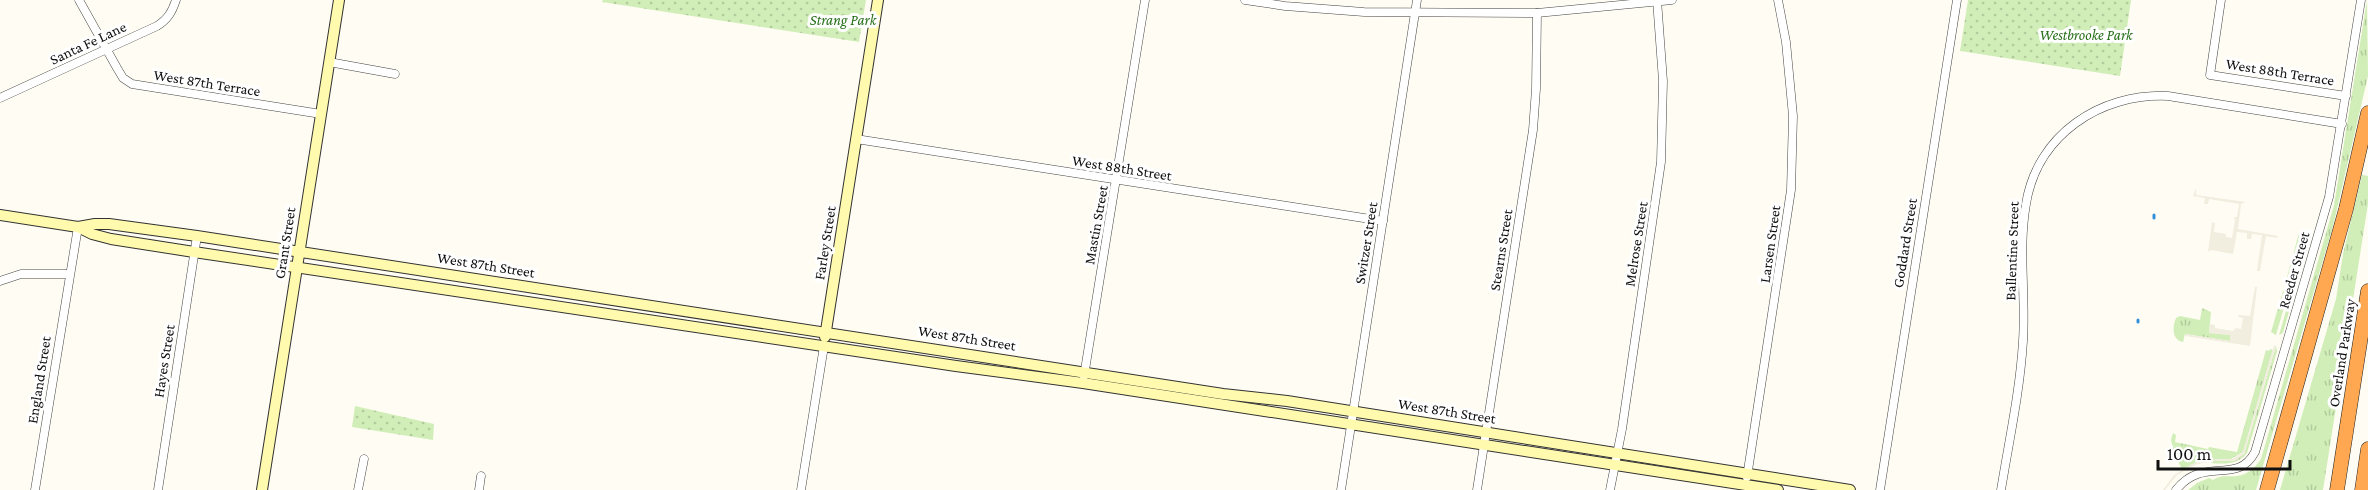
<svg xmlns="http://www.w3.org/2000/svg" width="2368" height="490" viewBox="0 0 2368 490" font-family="'Crimson Pro',serif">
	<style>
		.grass { fill: url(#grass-tufts) }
		.park { fill: url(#park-dots) }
		.plaza { fill: #f1eddf }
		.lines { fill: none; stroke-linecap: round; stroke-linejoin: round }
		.stream { stroke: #328fd9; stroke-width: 3 }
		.street-casing { stroke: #434343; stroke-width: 9 }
		.secondary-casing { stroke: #323232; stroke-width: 12 }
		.highway-casing { stroke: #212121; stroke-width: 15 }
		.street { stroke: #fff; stroke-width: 8 }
		.secondary { stroke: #fffaae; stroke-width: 10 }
		.highway { stroke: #ffa851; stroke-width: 14 }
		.labels { text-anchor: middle; stroke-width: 6; stroke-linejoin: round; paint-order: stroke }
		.park-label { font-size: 15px; font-style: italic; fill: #276f19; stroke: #fff }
		.street-label { font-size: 15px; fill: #101010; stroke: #fff }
	</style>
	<defs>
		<pattern id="grass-tufts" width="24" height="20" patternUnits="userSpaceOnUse" patternTransform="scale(1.5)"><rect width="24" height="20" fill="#d1eeb8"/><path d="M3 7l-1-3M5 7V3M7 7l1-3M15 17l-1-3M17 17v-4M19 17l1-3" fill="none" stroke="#b2cb9d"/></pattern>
		<pattern id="park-dots" width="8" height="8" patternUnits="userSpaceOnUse" patternTransform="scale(1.5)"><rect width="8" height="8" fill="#d1eeb8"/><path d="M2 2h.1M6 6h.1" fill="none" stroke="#b2cb9d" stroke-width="1.8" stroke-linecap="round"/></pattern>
	</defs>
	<rect width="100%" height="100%" fill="#fffdf3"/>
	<g class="grass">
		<path d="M2367,0L2368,76L2333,226L2256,490H2188L2197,483L2209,478L2213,480C2227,470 2241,487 2261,459L2334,205Z"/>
		<polygon points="2362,175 2368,176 2368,204 2323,490 2280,490 2336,299 2343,254"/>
		<polygon points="2299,233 2306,233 2276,335 2271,332 2283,291 2289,286 2287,277"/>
		<polygon points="2308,234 2309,240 2283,333 2279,335"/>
		<path d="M2202,308L2211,312L2209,333L2231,335L2230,341L2185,334L2183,342C2172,340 2172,327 2176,318L2180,316L2200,320Z"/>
		<path d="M2276,346L2277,351L2247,453C2237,465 2226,464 2211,463V461H2229L2244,454Z"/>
		<polygon points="2270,349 2273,350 2243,452 2231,459 2204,460 2182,469 2176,458 2178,457 2175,456 2171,440 2173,433 2176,435 2175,442 2208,449 2209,447 2237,452 2266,350 2269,351"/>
	</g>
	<g class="park">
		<polygon points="603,0 866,0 859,42 602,2"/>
		<polygon points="1968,0 2131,0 2120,76 1960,51"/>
		<polygon points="355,406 434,424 433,440 352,427"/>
	</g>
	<g class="plaza">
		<polygon points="2196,188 2196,195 2246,202 2241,204 2238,229 2278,236 2277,238 2266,236 2260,271 2257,271 2262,235 2252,234 2251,239 2247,239 2247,233 2237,232 2233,254 2211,250 2208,252 2212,222 2215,223 2214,232 2226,234 2226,237 2232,238 2235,220 2234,217 2237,217 2239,204 2209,199 2208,204 2204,204 2205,198 2193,196"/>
		<polygon points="2255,287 2257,287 2250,346 2185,336 2185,334 2230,341 2230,335 2209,333 2210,324 2215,325 2215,328 2233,331 2236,328 2241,329 2243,318 2238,317 2239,315 2250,316"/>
		<polygon points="2274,345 2276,346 2244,454 2235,461 2211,461 2195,465 2177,475 2165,490 2163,490 2174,475 2192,464 2204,460 2233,459 2243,452"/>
	</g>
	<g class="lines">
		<g class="stream">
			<polyline points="2154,218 2154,215"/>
			<polyline points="2138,322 2138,320"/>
		</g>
		<defs>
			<g id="street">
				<polyline points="79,0 117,68 123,78 132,84 321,114"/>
				<polyline points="1245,0 1285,6 1364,12 1537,13 1672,0"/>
				<polyline points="2221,0 2210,75 2346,96"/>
				<polyline points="329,62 395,74"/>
				<path d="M0,98L157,26C168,19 172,12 176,0"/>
				<polyline points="856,139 1383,221"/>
				<polyline points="0,281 21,274 69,274"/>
				<polyline points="1084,376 1145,0"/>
				<polyline points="1747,477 1791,190 1793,116 1786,42 1778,0"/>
				<polyline points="35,490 78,227"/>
				<polyline points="158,490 197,236"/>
				<polyline points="358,490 364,459"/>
				<polyline points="479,490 481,476"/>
				<polyline points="801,490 824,346"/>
				<polyline points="1341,490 1417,0"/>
				<polyline points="1477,490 1533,130 1536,89 1537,13"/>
				<polyline points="1610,490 1622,429 1661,162 1663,81 1657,0"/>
				<polyline points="1880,490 1957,0"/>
				<path d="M2001,490C2009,441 2020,391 2023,341C2026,296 2018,249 2026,204C2037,135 2100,93 2168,96L2342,124"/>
				<path d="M2176,490C2204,455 2237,486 2255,452L2329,197L2361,0"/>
			</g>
			<g id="secondary">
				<polyline points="0,215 78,227 92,234 111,239 194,252 956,366 1083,383 1778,490"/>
				<polyline points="78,227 95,224 109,224 197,236 1223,394 1287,401 1850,490"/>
				<polyline points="825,337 878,0"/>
				<polyline points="262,490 339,0"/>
			</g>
			<g id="highway">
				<polyline points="2267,490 2346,209 2368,113"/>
				<polyline points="2337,490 2368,291"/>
				<polyline points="2362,490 2368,449"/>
			</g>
		</defs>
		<use href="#street" class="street-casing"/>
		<use href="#secondary" class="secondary-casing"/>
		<use href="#highway" class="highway-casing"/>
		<use href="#street" class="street"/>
		<use href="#secondary" class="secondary"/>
		<use href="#highway" class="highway"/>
	</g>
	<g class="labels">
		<g class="park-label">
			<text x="843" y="25">Strang Park</text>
			<text x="2086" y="40">Westbrooke Park</text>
		</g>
		<g class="street-label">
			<text transform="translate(88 43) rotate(-25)" y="5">Santa Fe Lane</text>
			<text transform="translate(2280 72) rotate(9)" y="5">West 88th Terrace</text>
			<text transform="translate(207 83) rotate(9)" y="5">West 87th Terrace</text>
			<text transform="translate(1122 168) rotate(9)" y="5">West 88th Street</text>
			<text transform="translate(1096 225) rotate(-80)" y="5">Mastin Street</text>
			<text transform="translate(285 243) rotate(-81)" y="5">Grant Street</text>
			<text transform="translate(825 243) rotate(-81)" y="5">Farley Street</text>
			<text transform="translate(1366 243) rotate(-81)" y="5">Switzer Street</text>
			<text transform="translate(1905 243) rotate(-81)" y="5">Goddard Street</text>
			<text transform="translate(1636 244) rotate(-81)" y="5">Melrose Street</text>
			<text transform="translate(1770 244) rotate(-82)" y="5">Larsen Street</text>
			<text transform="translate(1501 250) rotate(-81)" y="5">Stearns Street</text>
			<text transform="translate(2012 251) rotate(-88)" y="5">Ballentine Street</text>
			<text transform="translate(486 265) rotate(9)" y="5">West 87th Street</text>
			<text transform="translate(2294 270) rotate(-74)" y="5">Reeder Street</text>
			<text transform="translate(967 338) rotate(9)" y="5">West 87th Street</text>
			<text transform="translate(2342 353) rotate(-81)" y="5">Overland Parkway</text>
			<text transform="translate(164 361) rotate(-81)" y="5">Hayes Street</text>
			<text transform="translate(39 380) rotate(-81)" y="5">England Street</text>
			<text transform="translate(1447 411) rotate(9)" y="5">West 87th Street</text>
		</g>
	</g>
	<path d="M2158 460v9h132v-9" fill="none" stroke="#101010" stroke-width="3"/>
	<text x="2167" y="460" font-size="18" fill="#101010" stroke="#ffffff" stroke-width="4.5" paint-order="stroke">100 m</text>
</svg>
